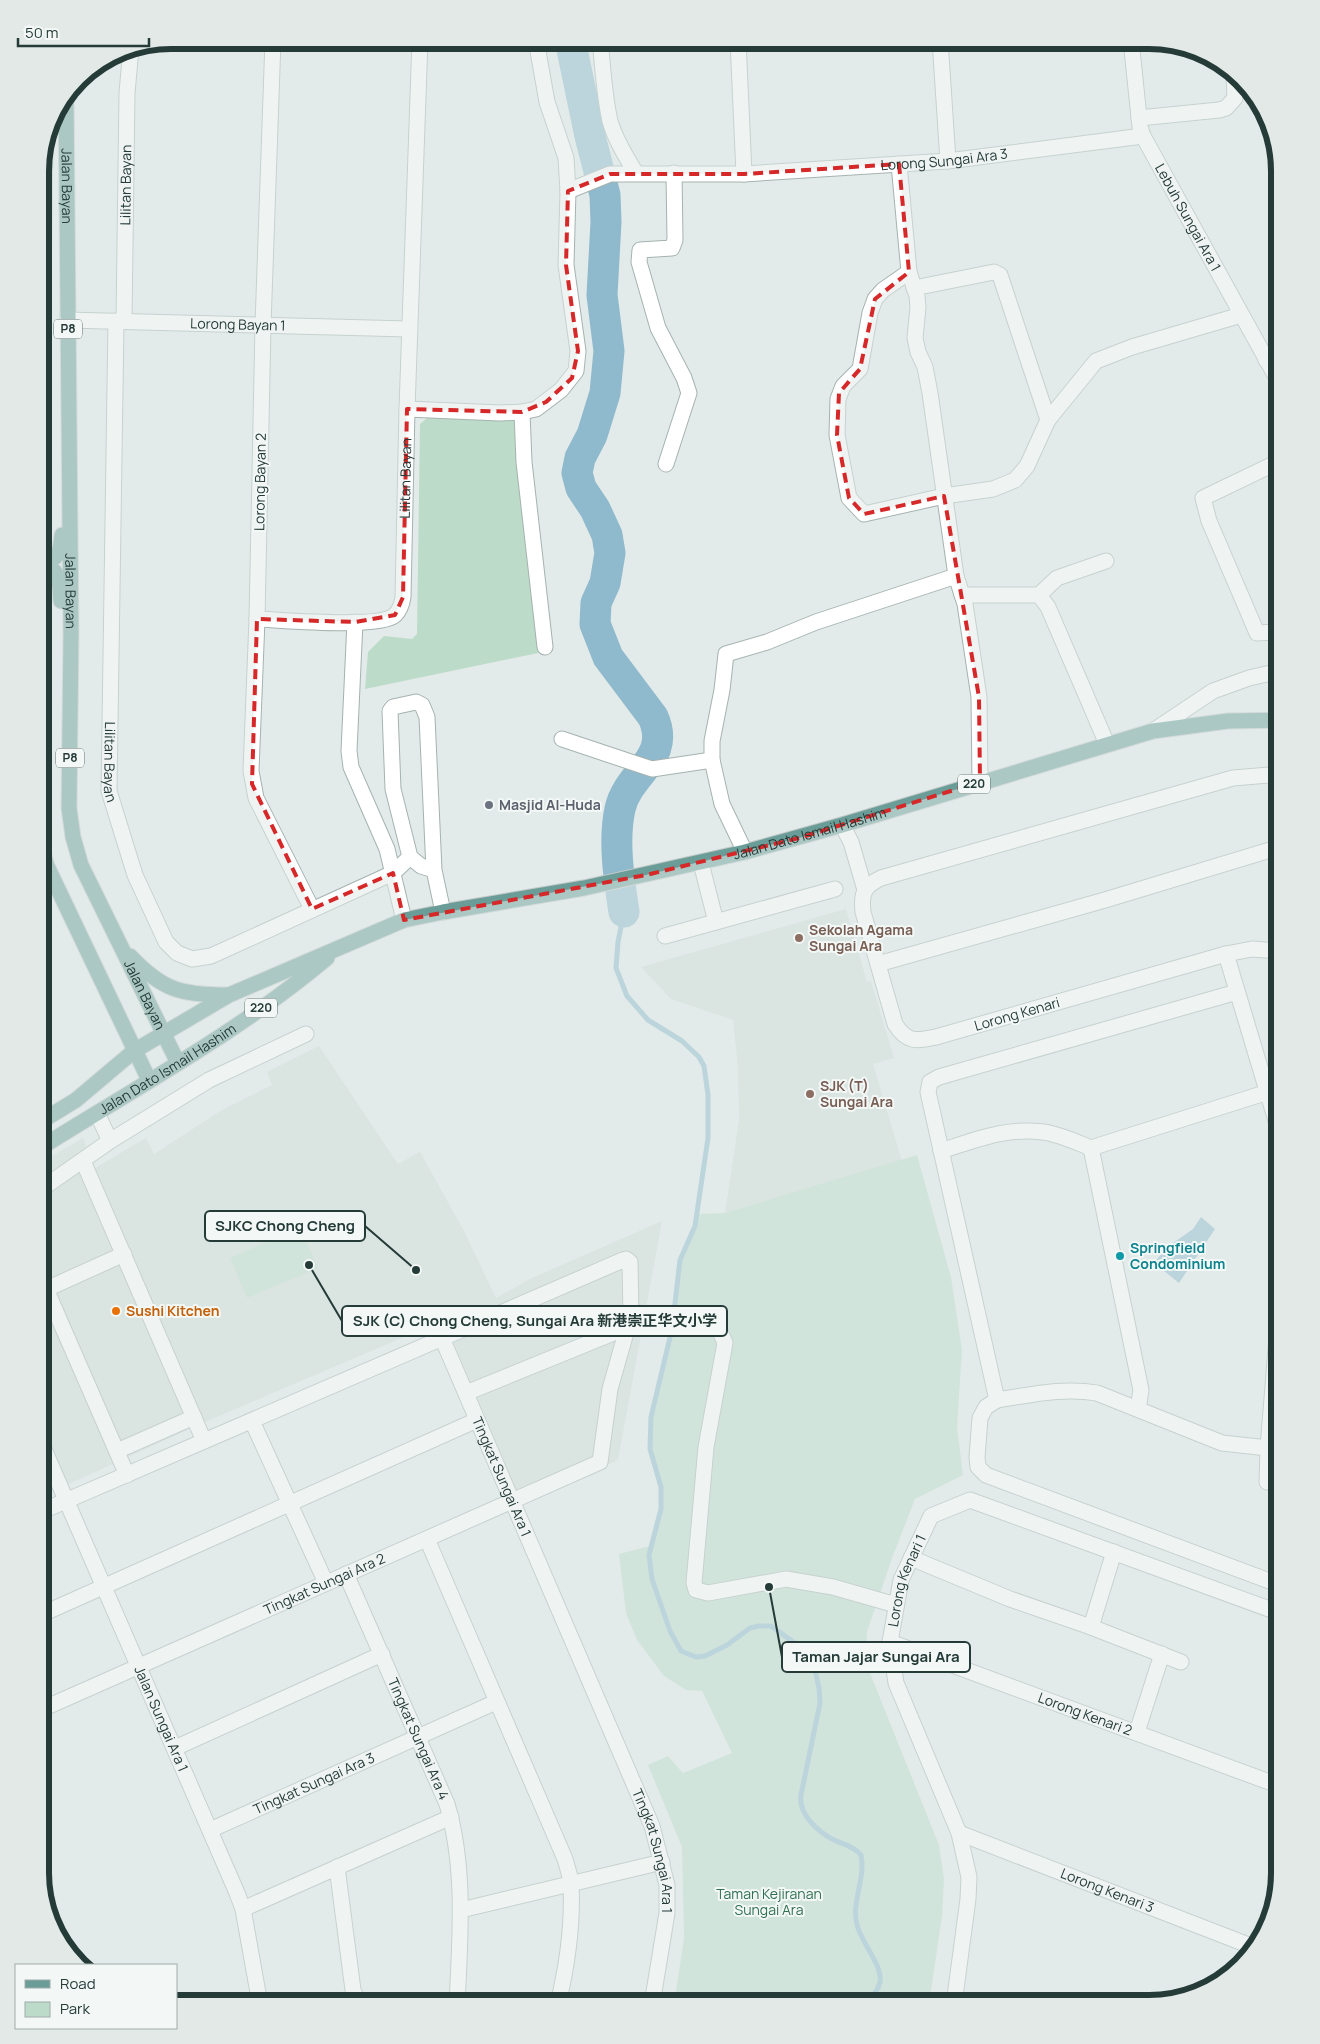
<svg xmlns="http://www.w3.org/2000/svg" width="1320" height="2044" viewBox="0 0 1320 2044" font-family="Manrope,'Noto Sans SC',sans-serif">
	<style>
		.built { fill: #d1dbd8 }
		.green { fill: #bddbc9 }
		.water { fill: #8fb9cc }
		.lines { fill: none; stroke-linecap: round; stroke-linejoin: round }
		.stream { stroke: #8fb9cc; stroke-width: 5 }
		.river { stroke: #8fb9cc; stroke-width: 31 }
		.minor-casing { stroke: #a5b3b0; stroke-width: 17 }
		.major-casing { stroke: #c2c8c7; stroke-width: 17 }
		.minor { stroke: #fff; stroke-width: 15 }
		.major { stroke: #6a9d98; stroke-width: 15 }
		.marked { fill: none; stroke: #d62828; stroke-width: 4; stroke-dasharray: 10 6; stroke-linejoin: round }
		.worship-dot { fill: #6b7280; stroke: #f3f8f6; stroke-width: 2 }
		.education-dot { fill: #8d6e63; stroke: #f3f8f6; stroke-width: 2 }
		.culture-dot { fill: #0f9aa8; stroke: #f3f8f6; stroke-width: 2 }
		.food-dot { fill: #e8710a; stroke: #f3f8f6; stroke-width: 2 }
		.labels { text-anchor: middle; stroke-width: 4; stroke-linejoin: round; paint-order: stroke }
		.shield { fill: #f3f8f6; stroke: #627471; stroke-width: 1 }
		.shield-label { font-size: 12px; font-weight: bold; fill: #243b38 }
		.street-label { font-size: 14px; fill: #243b38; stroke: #f3f8f6 }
		.worship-label { font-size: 14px; font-weight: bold; fill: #5b616d; stroke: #f3f8f6; text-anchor: start }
		.education-label { font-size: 14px; font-weight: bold; fill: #785e54; stroke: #f3f8f6; text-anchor: start }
		.culture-label { font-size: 14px; font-weight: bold; fill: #0d838f; stroke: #f3f8f6; text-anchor: start }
		.food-label { font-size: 14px; font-weight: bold; fill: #c56008; stroke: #f3f8f6; text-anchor: start }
		.park-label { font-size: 14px; fill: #316f52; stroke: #f3f8f6 }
		.rim { fill: none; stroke: #243b38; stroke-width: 6 }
		.leader { fill: none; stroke: #243b38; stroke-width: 2 }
		.callout-dot { fill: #243b38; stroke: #f3f8f6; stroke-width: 2 }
		.callout { fill: #f3f8f6; stroke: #243b38; stroke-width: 2 }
		.callout-label { font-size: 15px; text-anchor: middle; font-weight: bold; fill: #243b38 }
	</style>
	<rect width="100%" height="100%" fill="#e2ebe9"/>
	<g class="built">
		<polygon points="846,909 867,982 871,981 894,1058 873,1064 902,1161 725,1213 739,1120 738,1068 733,1020 671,999 641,967"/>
		<polygon points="319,1046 398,1164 420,1152 464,1231 496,1298 530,1279 662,1221 618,1460 523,1505 444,1320 205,1422 40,1497 40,1163 83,1138 95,1168 146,1138 154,1154 222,1110 272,1085 267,1072"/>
	</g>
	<g class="green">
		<polygon points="427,418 515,421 543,652 365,689 368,652 384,636 412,639 417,634 420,424"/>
		<polygon points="917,1155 951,1277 962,1350 957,1427 963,1475 915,1499 891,1561 867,1632 866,1663 939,1845 944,1879 942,1916 929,2004 674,2004 684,1938 682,1847 648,1765 668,1756 683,1773 732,1753 702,1691 686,1690 664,1676 637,1640 626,1613 619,1554 650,1546 661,1509 661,1487 650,1449 651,1417 672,1329 680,1260 695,1226 697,1214 725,1213"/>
		<polygon points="300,1227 318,1268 247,1298 230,1258"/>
	</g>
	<polygon class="water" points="1201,1217 1215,1229 1179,1283 1154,1263 1166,1248 1193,1229"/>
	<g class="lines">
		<path class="stream" d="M624,912L618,942L616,968L627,996L648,1020L682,1041L699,1057L704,1066L708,1095V1138L695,1226L680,1260L672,1329L651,1417L650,1449L661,1487V1509L649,1555L652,1579L670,1631L681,1651L696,1657L705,1656L727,1645L750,1628L759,1626H771L799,1646L811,1661L815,1670L819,1688L820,1703L801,1795C798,1814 818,1832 834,1840C843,1844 855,1847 861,1855C866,1879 851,1901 857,1925C861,1942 883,1966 880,1982C878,1992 871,1997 864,2004"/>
		<path class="river" d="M570,40L590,136L605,195L606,222L602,295L609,351L605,393L592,435L580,458L577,473L581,488L595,509L607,535L610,553L605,583L596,603L595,624L608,657L653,717C672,759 628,772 620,809C613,841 619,879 624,912"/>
		<defs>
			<g id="minor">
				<polyline points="273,40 263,325 257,619 251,771 256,798 312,909"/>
				<path d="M600,40C603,67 604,95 610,121C615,139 626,157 636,173"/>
				<polyline points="738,40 744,174"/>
				<polyline points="940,40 948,161"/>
				<path id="s1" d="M1131,40L1140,127L1143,136L1280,384"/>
				<polyline points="1139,118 1219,110 1226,108 1235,98 1234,76"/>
				<polyline points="899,164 909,272 917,296 918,307 915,338 918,352 925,367 930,393 956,576 965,604 979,697 980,782"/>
				<path id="s2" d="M568,191L610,174H744L948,161L1143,136"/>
				<polyline points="909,272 883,290 875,299 870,313 860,369 843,386 838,399 837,435 849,498 864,514 944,496 993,489 1015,480 1027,466 1048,420 1096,361 1132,347 1241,315"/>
				<polyline points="914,288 994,272 1000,275 1048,420"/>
				<path id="s3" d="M67,320L409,329"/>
				<path id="s4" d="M116,321L109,791L135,875L166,942L177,953L192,959L211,956L393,873L410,857"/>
				<path id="s5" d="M124,321L127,93L131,48"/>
				<polyline points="1266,360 1280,353"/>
				<polyline points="407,409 500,413 522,412 536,409 561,390 576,371 578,351 566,265 568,191 566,158 547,102 536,40"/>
				<polyline points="522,412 524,462 545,647"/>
				<polyline points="666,464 689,393 684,378 658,328 639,262 640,250 672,248 675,240 674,173"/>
				<polyline points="962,595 1039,595 1057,578 1106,561"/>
				<polyline points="1039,595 1048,607 1107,744"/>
				<path id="s6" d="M257,619C282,620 380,629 395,615C400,610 402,604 403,597L407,409L420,40"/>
				<polyline points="355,622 349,751 351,767 387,849 404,920"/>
				<polyline points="1280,632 1257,633 1209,521 1203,498 1280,461"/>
				<polyline points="1153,731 1213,691 1249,678 1280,671"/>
				<polyline points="562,739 652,769 712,760"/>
				<polyline points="842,825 851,842 865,890"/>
				<polyline points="745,852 722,804 712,760 712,741 722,690 726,654 767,642 816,622 956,576"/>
				<polyline points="701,863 716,922"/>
				<polyline points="434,870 421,866 410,857 393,789 390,711 393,707 416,702 422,705 427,717 434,870 443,912"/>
				<polyline points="665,936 835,889"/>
				<path d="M1280,951L1252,949L1226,954L936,1037C916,1041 907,1043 895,1024L863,912C861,893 864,886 881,878L1233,778L1280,774"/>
				<polyline points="1226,954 1280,1134"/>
				<polyline points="878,964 1105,900 1280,847"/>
				<polyline points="1237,992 939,1077 930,1082 928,1092 997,1400 986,1407 980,1418 977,1457 978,1467 986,1475 1280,1585"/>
				<polyline points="97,1113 110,1141"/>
				<path d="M941,1151C975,1140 1007,1127 1043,1132C1059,1134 1076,1142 1091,1148"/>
				<polyline points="83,1161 204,1441"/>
				<polyline points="40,1190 110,1141 209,1080 306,1034"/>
				<polyline points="46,1289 127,1475"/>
				<polyline points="40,1292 124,1254"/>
				<polyline points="708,1316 717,1324 725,1343 706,1447 694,1583 696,1590 708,1593 786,1579 833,1587 896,1605"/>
				<path id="s7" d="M442,1338L652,1826L667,1885V1913L652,2004"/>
				<polyline points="466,1393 628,1327"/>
				<path d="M997,1400C1031,1395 1063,1387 1097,1393L1222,1443L1268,1448"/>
				<polyline points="1138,1409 1141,1390 1091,1148 1268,1092"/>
				<polyline points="252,1421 326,1583"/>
				<path id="s8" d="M40,1440L237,1893L243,1909L260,2004"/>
				<polyline points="117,1451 194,1417"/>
				<polyline points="1267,1482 1268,1448 1280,1299"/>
				<path d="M427,1539L565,1859C567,1867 571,1877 571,1885C573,1924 567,1966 558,2004"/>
				<polyline points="911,1558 1010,1599 1091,1627 1181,1662"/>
				<path id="s9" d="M346,1574L447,1804C466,1869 460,1938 457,2004"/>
				<polyline points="40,1615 477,1420"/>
				<polyline points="1091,1627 1114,1552"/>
				<path id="s10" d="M890,1642L1280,1786"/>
				<path id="s11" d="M40,1710L600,1462L610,1389L631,1315L630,1262L626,1259L623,1260L40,1512"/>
				<polyline points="1137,1732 1162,1654"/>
				<polyline points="175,1748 382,1654"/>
				<path id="s12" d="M210,1830L496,1702"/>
				<path id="s13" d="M959,1833L1256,1948"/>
				<polyline points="337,1867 353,1990 359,2004"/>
				<polyline points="243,1909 451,1817"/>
				<polyline points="461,1910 662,1862"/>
				<path id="s14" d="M954,2004L968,1899L969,1877L959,1833L896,1683L890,1642L901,1580L931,1516L970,1500L1280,1613"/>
			</g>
			<g id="major">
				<path id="s15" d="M66,96L71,635L69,808L73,837L81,865L178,1063"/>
				<polyline points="40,538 45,141"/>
				<path d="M40,563C60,559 60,553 62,535"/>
				<path d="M40,563C62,570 59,582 61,601"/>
				<polyline points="40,844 47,866 149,1080"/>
				<path d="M130,956C162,990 181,995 227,995"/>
				<path id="s16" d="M40,1122L76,1100L134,1051L229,995L404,920L443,912L584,888L745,852L842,825L1153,731L1228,721L1280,720"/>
				<path id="s17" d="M40,1148C137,1087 239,1032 327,958"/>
			</g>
		</defs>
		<use href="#minor" class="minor-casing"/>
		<use href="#major" class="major-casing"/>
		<use href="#minor" class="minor"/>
		<use href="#major" class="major"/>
	</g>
	<path d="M0 0H1320V2044H0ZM899,164L909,272L875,299L860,369L839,393L837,435L849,498L864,514L944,496L979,697L980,782L799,838L646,875L404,920L393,873L312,909L252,784L257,619L355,622L395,615L403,597L407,409L522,412L546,402L572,378L578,351L566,265L568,191L610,174H744Z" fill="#e2ebe9" fill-opacity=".55" fill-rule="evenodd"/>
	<path class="marked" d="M899,164L909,272L875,299L860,369L839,393L837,435L849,498L864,514L944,496L979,697L980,782L799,838L646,875L404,920L393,873L312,909L252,784L257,619L355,622L395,615L403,597L407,409L522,412L546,402L572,378L578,351L566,265L568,191L610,174H744Z"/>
	<circle class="worship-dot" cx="489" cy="805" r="5"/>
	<g class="education-dot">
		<circle cx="799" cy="938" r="5"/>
		<circle cx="810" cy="1094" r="5"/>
	</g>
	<circle class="culture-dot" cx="1120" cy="1256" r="5"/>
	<circle class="food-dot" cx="116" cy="1311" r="5"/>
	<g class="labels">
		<g class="shield">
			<rect x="54" y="319.5" width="28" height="19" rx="4"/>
			<rect x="56" y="748.5" width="28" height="19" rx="4"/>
			<rect x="958" y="774.5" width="32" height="19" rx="4"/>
			<rect x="245" y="998.5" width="32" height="19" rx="4"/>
		</g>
		<g class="shield-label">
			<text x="68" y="333">P8</text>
			<text x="70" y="762">P8</text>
			<text x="974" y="788">220</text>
			<text x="261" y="1012">220</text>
		</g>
		<g class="street-label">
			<text dy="5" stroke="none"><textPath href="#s2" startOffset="380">Lorong Sungai Ara 3</textPath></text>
			<text dy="5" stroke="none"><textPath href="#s5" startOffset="136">Lilitan Bayan</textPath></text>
			<text dy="5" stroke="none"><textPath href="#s15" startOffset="90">Jalan Bayan</textPath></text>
			<text dy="5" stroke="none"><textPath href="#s1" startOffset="190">Lebuh Sungai Ara 1</textPath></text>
			<text dy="5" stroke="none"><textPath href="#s3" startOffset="171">Lorong Bayan 1</textPath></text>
			<text dy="5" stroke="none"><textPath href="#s6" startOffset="278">Lilitan Bayan</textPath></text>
			<text transform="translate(260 482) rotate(-89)" y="5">Lorong Bayan 2</text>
			<text dy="5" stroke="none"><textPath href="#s15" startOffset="495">Jalan Bayan</textPath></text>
			<text dy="5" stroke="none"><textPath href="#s4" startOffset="441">Lilitan Bayan</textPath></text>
			<text dy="5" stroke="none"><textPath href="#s16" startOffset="834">Jalan Dato Ismail Hashim</textPath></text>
			<text dy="5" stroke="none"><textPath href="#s15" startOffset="915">Jalan Bayan</textPath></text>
			<text transform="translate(1017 1014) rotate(-16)" y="5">Lorong Kenari</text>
			<text dy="5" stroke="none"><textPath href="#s17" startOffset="150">Jalan Dato Ismail Hashim</textPath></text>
			<text dy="5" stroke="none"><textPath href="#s7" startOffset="151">Tingkat Sungai Ara 1</textPath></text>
			<text dy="5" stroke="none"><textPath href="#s14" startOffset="441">Lorong Kenari 1</textPath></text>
			<text dy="5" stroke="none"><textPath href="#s11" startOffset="311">Tingkat Sungai Ara 2</textPath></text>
			<text dy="5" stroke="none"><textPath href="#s10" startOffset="208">Lorong Kenari 2</textPath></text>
			<text dy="5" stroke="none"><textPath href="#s8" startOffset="304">Jalan Sungai Ara 1</textPath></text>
			<text dy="5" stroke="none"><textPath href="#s9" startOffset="180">Tingkat Sungai Ara 4</textPath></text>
			<text dy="5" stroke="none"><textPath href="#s12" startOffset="114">Tingkat Sungai Ara 3</textPath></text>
			<text dy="5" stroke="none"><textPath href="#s7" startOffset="556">Tingkat Sungai Ara 1</textPath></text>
			<text dy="5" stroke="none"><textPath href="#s13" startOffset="159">Lorong Kenari 3</textPath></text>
		</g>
		<g class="worship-label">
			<text x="499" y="810">Masjid Al-Huda</text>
		</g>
		<g class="education-label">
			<text x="809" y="935">Sekolah Agama<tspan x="809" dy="16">Sungai Ara</tspan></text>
			<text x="820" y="1091">SJK (T)<tspan x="820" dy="16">Sungai Ara</tspan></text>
		</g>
		<g class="culture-label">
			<text x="1130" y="1253">Springfield<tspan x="1130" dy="16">Condominium</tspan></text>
		</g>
		<g class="food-label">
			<text x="126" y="1316">Sushi Kitchen</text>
		</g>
		<g class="park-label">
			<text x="769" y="1899">Taman Kejiranan<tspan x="769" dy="16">Sungai Ara</tspan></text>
		</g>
	</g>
	<path d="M0 0H1320V2044H0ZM171 49H1149A122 122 0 0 1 1271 171V1873A122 122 0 0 1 1149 1995H171A122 122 0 0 1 49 1873V171A122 122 0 0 1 171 49Z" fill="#e2e9e7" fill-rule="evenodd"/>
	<path class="rim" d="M171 49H1149A122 122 0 0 1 1271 171V1873A122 122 0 0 1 1149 1995H171A122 122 0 0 1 49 1873V171A122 122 0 0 1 171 49Z"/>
	<path class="leader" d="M416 1270L365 1226M309 1265L342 1321M769 1587L782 1657"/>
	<g class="callout-dot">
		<circle cx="416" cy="1270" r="5"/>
		<circle cx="309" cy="1265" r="5"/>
		<circle cx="769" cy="1587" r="5"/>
	</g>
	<g class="callout">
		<rect x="205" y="1211" width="160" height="30" rx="5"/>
		<rect x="342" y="1306" width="385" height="30" rx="5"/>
		<rect x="782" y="1642" width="188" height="30" rx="5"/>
	</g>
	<g class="callout-label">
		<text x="285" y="1231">SJKC Chong Cheng</text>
		<text x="535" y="1326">SJK (C) Chong Cheng, Sungai Ara 新港崇正华文小学</text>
		<text x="876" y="1662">Taman Jajar Sungai Ara</text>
	</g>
	<rect x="15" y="1964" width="162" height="65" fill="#f3f8f6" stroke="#a0acaa"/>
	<rect x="25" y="1980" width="25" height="8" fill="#6a9d98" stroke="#a0acaa"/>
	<text x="60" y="1989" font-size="15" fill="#243b38">Road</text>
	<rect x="25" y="2002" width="25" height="15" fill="#bddbc9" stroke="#a0acaa"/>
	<text x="60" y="2014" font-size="15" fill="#243b38">Park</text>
	<path d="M18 38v8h131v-8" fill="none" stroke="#243b38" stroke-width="2.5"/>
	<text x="25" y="38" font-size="15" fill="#243b38" stroke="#f3f8f6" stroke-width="4" paint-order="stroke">50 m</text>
</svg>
